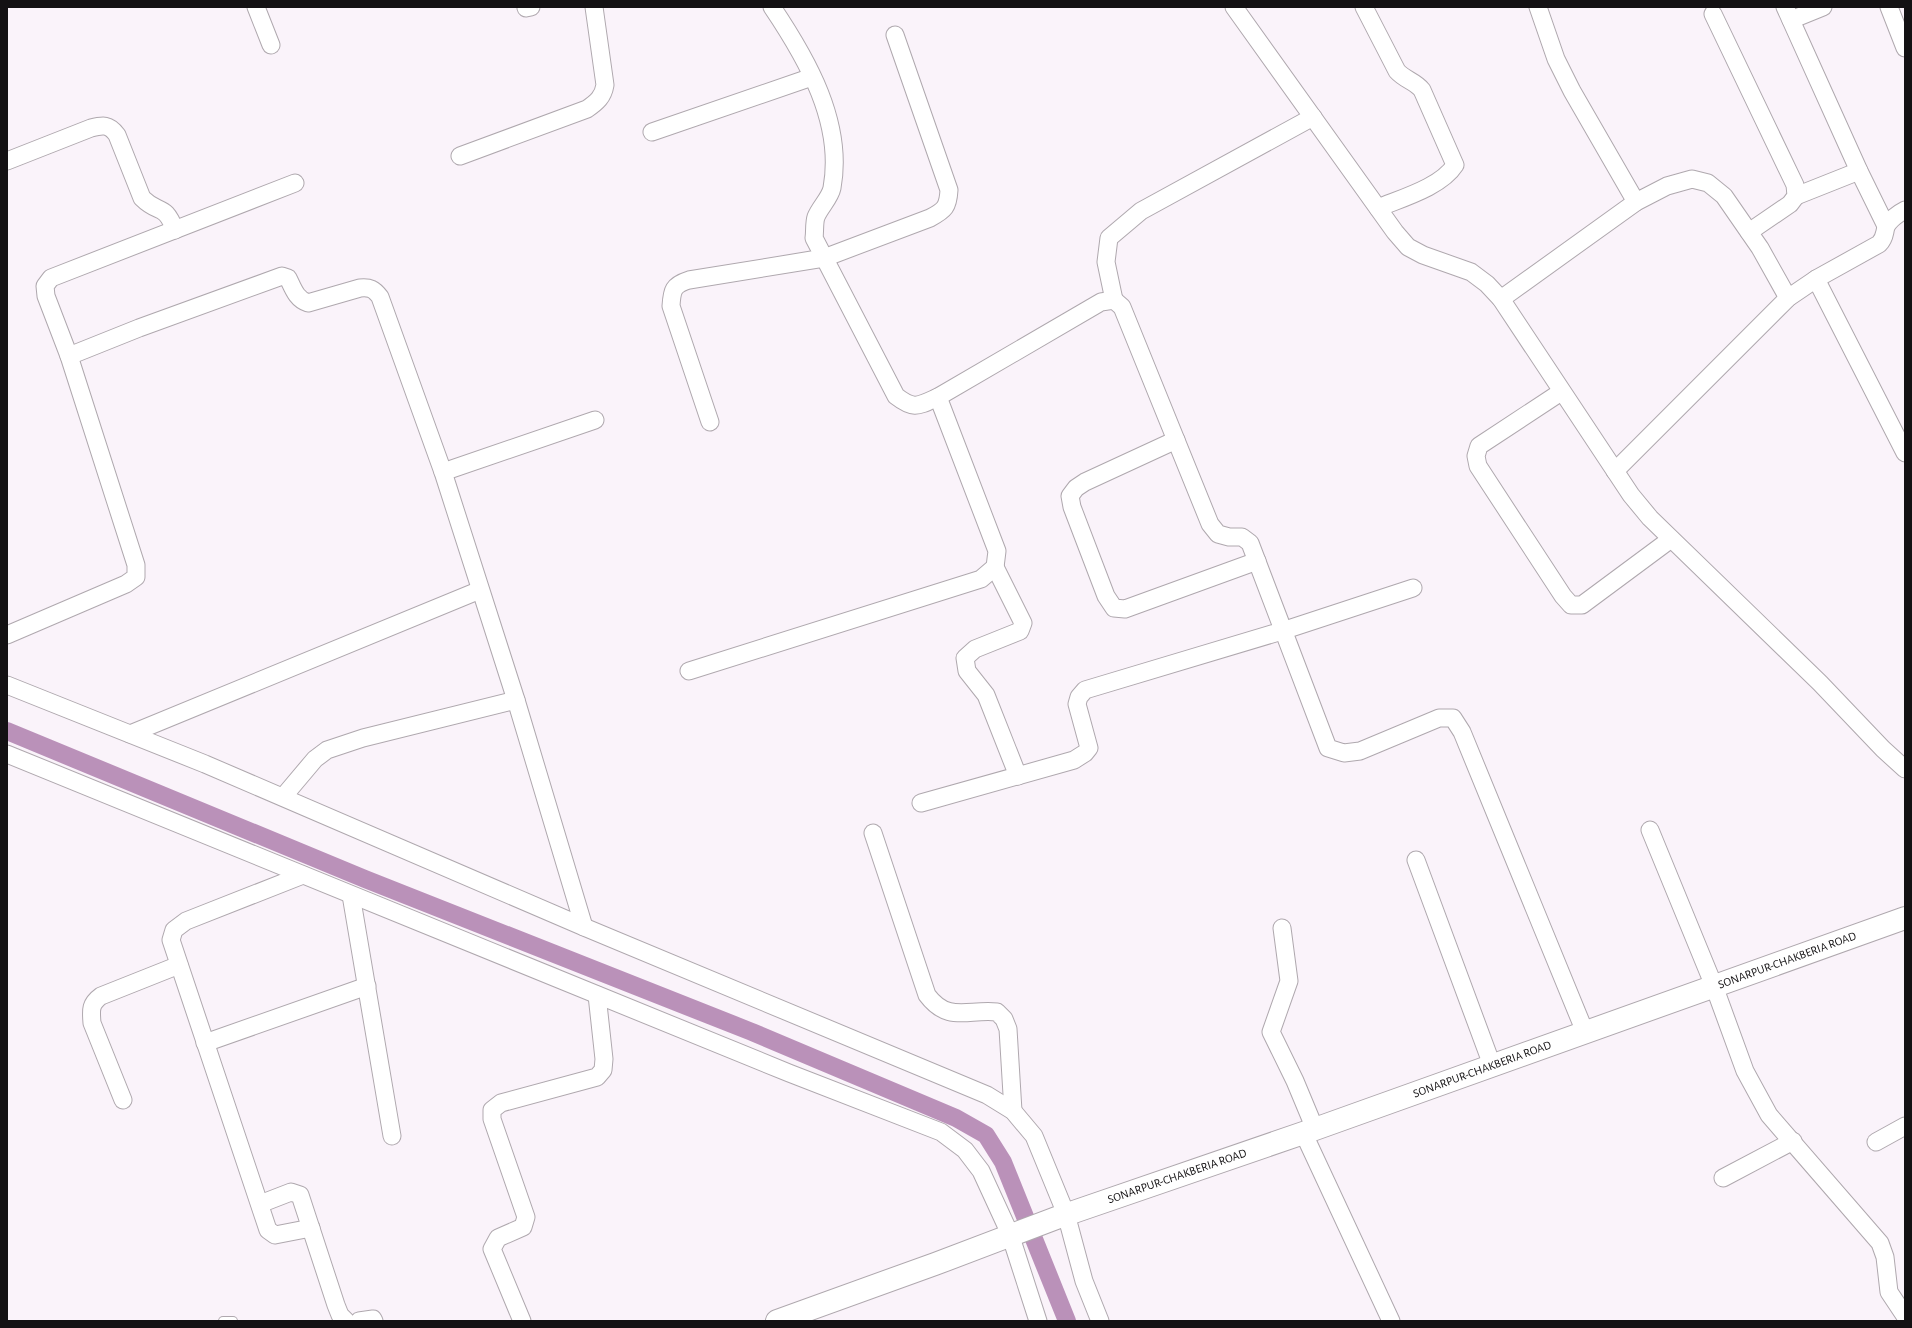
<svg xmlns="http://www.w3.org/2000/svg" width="1912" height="1328" viewBox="0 0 1912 1328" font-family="'Alegreya Sans',sans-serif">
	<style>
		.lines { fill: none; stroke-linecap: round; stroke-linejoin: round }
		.canal { stroke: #ba91b9; stroke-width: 18 }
		.lane-casing { stroke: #afa8ae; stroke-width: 10 }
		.street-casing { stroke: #afa8ae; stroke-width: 19 }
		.secondary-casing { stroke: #afa8ae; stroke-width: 24 }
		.lane { stroke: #fff; stroke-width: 8 }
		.street { stroke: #fff; stroke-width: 17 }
		.secondary { stroke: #fff; stroke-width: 22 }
		.labels { text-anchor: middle; stroke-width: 4; stroke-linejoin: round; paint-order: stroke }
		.street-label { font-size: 12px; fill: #131113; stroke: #fff }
	</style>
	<rect width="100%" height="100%" fill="#faf3fa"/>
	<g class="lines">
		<polyline class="canal" points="7,731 365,879 752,1032 956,1118 986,1135 1003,1162 1067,1321"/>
		<defs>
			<polyline id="lane" points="223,1321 233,1321"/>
			<g id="street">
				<polyline points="256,7 271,45"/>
				<path d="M772,7C807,59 844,123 832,188C830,198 820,207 816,217C814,223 815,232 814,238L896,396C914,410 918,406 938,397L1101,302L1114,300L1122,307L1210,524L1218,534L1229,537H1242L1250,543L1328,748L1344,753L1360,751L1439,718H1453L1462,732L1585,1032"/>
				<polyline points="1234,7 1395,232 1408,247 1423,255 1471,272 1487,284 1501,299 1631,495 1650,518 1820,683 1883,749 1905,769"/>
				<path d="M1364,7L1397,71C1405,80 1415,81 1422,90L1455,165C1441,187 1402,198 1378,208"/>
				<polyline points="1538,7 1556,59 1572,91 1636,202"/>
				<polyline points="1785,7 1859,171 1886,226"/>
				<polyline points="1889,7 1905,48"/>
				<polyline points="526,8 531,7"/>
				<polyline points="1713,14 1795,185 1796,196 1790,204 1749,232"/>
				<polyline points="1791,20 1823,7"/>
				<polyline points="652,132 812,77"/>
				<path d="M460,156L587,109C597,102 603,97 605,85L594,7"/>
				<path d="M7,161L91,128C103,125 109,124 117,135L142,198C159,215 164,202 175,230"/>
				<polyline points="1796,196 1859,171"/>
				<polyline points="1816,279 1905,453"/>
				<polyline points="1501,299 1636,202 1667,186 1692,179 1708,183 1724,196 1760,248 1788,298"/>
				<polyline points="1114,300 1106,262 1109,238 1141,211 1313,117"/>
				<path d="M69,356L139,328L282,276L288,278C293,288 296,299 308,303L360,288C370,287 374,289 380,297L443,472L516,700L584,927"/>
				<polyline points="1561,392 1479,446 1476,456 1478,466 1563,596 1571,605 1582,605 1671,539"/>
				<path d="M710,422L671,306C672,290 673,285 689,280L824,258L930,218C945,210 948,207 949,190L895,35"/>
				<polyline points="1176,440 1085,482 1076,488 1070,496 1072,507 1106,596 1114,608 1125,609 1257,561"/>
				<path d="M1615,471L1788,298L1816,279L1879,244C1885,238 1884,234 1886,227C1889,220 1899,213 1905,210"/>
				<polyline points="443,472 595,420"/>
				<polyline points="995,567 1023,623 1020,631 975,649 965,658 967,671 986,695 1018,776"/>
				<polyline points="7,635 126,584 136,577 136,565 69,356 46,296 45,286 51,278 295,183"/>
				<polyline points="689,671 981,579 995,567 997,551 938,397"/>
				<polyline points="7,685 205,764 584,927 987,1095 1013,1111 1034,1136 1066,1214 1084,1281 1100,1321"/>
				<polyline points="130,734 480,590"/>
				<polyline points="7,754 789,1073 941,1132 965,1150 981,1171 1010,1234 1038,1321"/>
				<polyline points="283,797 315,759 327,750 363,738 516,700"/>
				<polyline points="921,803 1074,760 1085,753 1089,748 1077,704 1079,697 1085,690 1282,631 1413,588"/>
				<polyline points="1650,830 1714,986 1745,1071 1769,1115 1880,1243 1885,1257 1889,1292 1905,1316"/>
				<path d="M873,833L927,995C948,1023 967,1009 997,1012L1004,1019L1008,1029L1013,1111"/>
				<polyline points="1416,860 1492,1065"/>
				<polyline points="303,875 186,921 174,930 171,940 268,1230 275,1235 311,1228"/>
				<polyline points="351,895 392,1136"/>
				<polyline points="1282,928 1289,981 1271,1032 1295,1081 1315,1129"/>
				<polyline points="205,1043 367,986"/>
				<path d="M123,1100L92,1023C91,1010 90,1004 101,996L179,965"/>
				<polyline points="1303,1132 1391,1321"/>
				<polyline points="1876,1142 1905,1126"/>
				<polyline points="1723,1178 1793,1141"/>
				<polyline points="260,1204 291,1192 300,1195 336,1305 340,1315 346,1321"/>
				<polyline points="359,1321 373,1319 374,1321"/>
				<polyline points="522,1321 492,1249 498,1238 523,1227 526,1217 492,1119 492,1110 501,1103 597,1077 603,1070 604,1059 597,995"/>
			</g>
			<polyline id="secondary" points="777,1321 935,1264 1059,1217 1315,1129 1905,918"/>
		</defs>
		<use href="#lane" class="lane-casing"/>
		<use href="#street" class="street-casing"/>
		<use href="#secondary" class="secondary-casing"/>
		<use href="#lane" class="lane"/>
		<use href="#street" class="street"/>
		<use href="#secondary" class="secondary"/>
	</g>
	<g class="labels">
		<g class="street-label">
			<text transform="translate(1787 960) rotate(-20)" y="4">SONARPUR-CHAKBERIA ROAD</text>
			<text transform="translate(1482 1069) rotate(-20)" y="4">SONARPUR-CHAKBERIA ROAD</text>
			<text transform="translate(1177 1176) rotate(-19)" y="4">SONARPUR-CHAKBERIA ROAD</text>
		</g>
	</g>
	<rect width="1912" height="1328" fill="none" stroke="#131113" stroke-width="16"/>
</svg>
